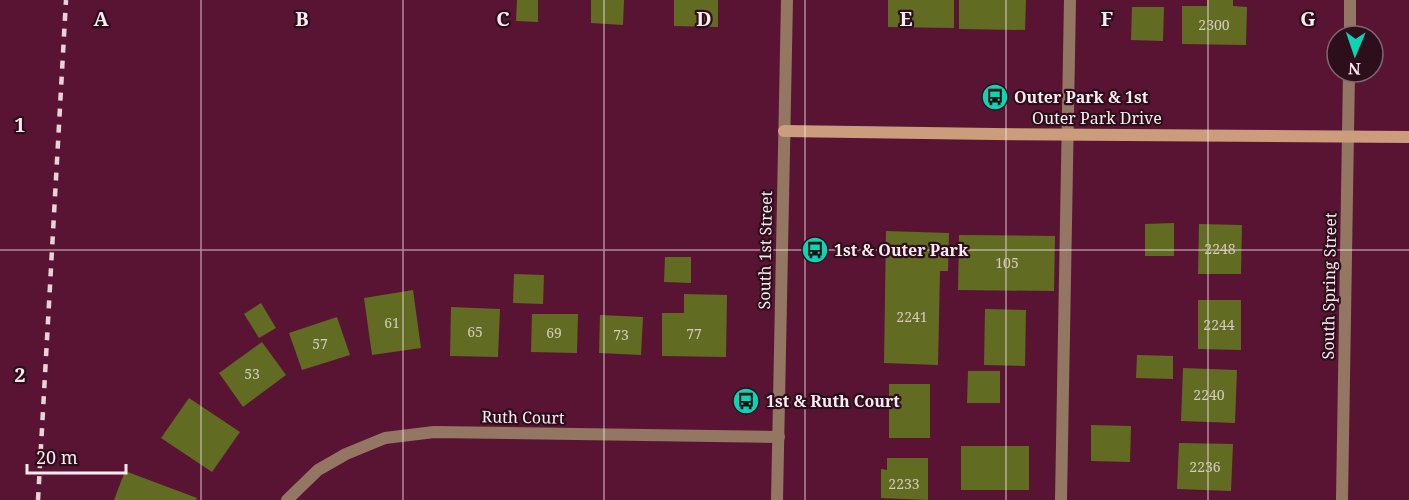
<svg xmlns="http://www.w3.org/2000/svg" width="1409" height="500" viewBox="0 0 1409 500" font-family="'Noto Serif',serif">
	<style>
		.building { fill: #616b22 }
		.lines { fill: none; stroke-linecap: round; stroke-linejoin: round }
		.lane { stroke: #947763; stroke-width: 12 }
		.street { stroke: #947763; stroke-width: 12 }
		.secondary { stroke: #cb9d7c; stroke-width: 12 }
		.rail { stroke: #ead2db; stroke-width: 4.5; stroke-dasharray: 8 8; stroke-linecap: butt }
		.grid { fill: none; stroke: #fceaf0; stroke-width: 1.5; stroke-opacity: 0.55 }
		.labels { text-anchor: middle; stroke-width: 4.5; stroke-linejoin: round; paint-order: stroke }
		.number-label { font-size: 14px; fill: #d5cabc }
		.poi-label { font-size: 16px; font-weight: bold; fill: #fceaf0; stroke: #2d0f1b; text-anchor: start }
		.street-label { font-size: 16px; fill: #fceaf0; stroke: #2d0f1b }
		.grid-label { font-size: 20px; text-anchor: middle; font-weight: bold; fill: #fceaf0; stroke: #2d0f1b; stroke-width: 4.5; stroke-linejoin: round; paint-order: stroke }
	</style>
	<rect width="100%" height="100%" fill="#591434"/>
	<g class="building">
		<polygon points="517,0 538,0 538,22 516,21"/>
		<polygon points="591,0 624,0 623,25 591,23"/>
		<polygon points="674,0 718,0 718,27 674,26"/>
		<polygon points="888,0 954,0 954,28 888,27"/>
		<polygon points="959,0 1026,0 1025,30 959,29"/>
		<polygon points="1207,0 1233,0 1233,6 1247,7 1246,45 1182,44 1182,6 1207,6"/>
		<polygon points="1132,7 1164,7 1163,41 1131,40"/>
		<polygon points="1174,223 1174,256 1145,256 1145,224"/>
		<polygon points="1199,224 1242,225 1241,274 1198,274"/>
		<polygon points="886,231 949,233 948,271 940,271 938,365 884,363"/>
		<polygon points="959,235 1055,236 1054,291 958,290"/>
		<polygon points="665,257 691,257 691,283 664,282"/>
		<polygon points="514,274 544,275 543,304 513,303"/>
		<polygon points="413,290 421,348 372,355 364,298"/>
		<polygon points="684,294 727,295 726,357 662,356 662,313 684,313"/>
		<polygon points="1198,300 1241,300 1241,350 1198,349"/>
		<polygon points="261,303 276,328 259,338 244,314"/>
		<polygon points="451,307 500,309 498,357 450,356"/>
		<polygon points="985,309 1026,310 1025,366 984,365"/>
		<polygon points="532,314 578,314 577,353 531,352"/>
		<polygon points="600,315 643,317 641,355 599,353"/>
		<polygon points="337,317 350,355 302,370 289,333"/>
		<polygon points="262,342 286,375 243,407 219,373"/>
		<polygon points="1137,355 1173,356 1173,379 1136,378"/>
		<polygon points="1183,368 1237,370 1235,423 1181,421"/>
		<polygon points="968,371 1000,371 1000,403 967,403"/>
		<rect x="889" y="384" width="41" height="54"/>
		<polygon points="189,398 240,432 212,472 161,438"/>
		<polygon points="1091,425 1131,426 1130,462 1091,461"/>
		<polygon points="1179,443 1233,444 1231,491 1177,489"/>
		<rect x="961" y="446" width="68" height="44"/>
		<polygon points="887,458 928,458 928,500 881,498 881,469 887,470"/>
		<polygon points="125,471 197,498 196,500 114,500"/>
	</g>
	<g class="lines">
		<polyline class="lane" points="1061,500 1070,0"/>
		<g class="street">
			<polyline points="1350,36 1350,0"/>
			<polyline points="287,500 318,470 346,454 385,438 434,432 779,437"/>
			<polyline points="777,500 787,0"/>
			<polyline points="1342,500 1349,72"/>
		</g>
		<polyline class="secondary" points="784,131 994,134 1409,137"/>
		<polyline class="rail" points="38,500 66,0"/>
	</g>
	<path class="grid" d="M201,0V500M403,0V500M604,0V500M805,0V500M1006,0V500M1208,0V500M0,250H1409"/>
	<defs>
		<symbol id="bus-disc" viewBox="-11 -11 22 22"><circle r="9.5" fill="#0cd5b5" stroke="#2d0f1b"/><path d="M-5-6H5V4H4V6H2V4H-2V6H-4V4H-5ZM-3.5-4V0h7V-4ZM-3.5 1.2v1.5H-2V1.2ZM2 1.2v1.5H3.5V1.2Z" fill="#111"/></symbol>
	</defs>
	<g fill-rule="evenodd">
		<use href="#bus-disc" x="980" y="82" width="30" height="30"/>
		<use href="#bus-disc" x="800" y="235" width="30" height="30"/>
		<use href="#bus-disc" x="731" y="386" width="30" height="30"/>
	</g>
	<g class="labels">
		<g class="number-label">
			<text x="1214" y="30">2300</text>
			<text x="1220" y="254">2248</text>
			<text x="1007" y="268">105</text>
			<text x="912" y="322">2241</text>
			<text x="392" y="328">61</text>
			<text x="1219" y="330">2244</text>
			<text x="475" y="337">65</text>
			<text x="554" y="338">69</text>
			<text x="694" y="339">77</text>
			<text x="621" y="340">73</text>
			<text x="320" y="349">57</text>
			<text x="252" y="379">53</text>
			<text x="1209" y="400">2240</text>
			<text x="1205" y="472">2236</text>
			<text x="904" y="489">2233</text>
		</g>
		<g class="poi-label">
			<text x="1014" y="103">Outer Park &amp; 1st</text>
			<text x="834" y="256">1st &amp; Outer Park</text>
			<text x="766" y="407">1st &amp; Ruth Court</text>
		</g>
		<g class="street-label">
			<text x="1097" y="124">Outer Park Drive</text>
			<text transform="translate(765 250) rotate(-89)" y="6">South 1st Street</text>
			<text transform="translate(1329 286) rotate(-89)" y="6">South Spring Street</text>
			<text transform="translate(523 417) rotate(1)" y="6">Ruth Court</text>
		</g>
	</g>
	<g class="grid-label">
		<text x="101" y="26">A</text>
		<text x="302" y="26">B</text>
		<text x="503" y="26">C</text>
		<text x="704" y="26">D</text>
		<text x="906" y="26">E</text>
		<text x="1107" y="26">F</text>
		<text x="1308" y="26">G</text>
		<text x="20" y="132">1</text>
		<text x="20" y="382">2</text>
	</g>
	<g transform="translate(1355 54) rotate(182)"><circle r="28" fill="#2d0f1b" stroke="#806770" stroke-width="1.5"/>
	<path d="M0-4.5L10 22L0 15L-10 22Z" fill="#0cd5b5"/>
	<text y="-9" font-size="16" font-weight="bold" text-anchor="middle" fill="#fceaf0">N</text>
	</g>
	<path d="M27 464v9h99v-9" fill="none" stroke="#fceaf0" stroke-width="3"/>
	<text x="36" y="464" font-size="18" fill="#fceaf0" stroke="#2d0f1b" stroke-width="4.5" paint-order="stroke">20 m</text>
</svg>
